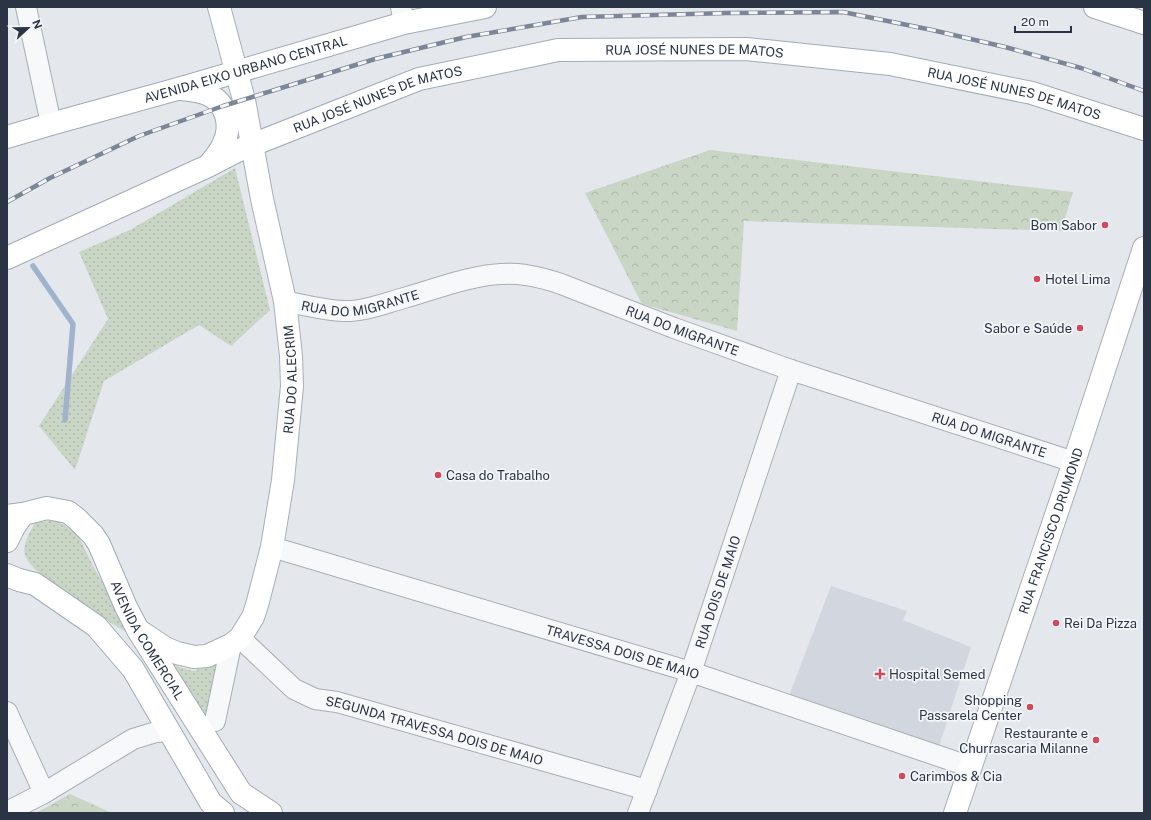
<svg xmlns="http://www.w3.org/2000/svg" width="1151" height="820" viewBox="0 0 1151 820" font-family="'Public Sans',sans-serif">
	<style>
		.built { fill: #d2d6de }
		.grass { fill: url(#grass-dots) }
		.forest { fill: url(#forest-crowns) }
		.lines { fill: none; stroke-linecap: round; stroke-linejoin: round }
		.stream { stroke: #9fb4cc; stroke-width: 5.5 }
		.minor-casing { stroke: #a9aeb7; stroke-width: 22 }
		.secondary-casing { stroke: #a9aeb7; stroke-width: 24 }
		.primary-casing { stroke: #a3abb8; stroke-width: 24 }
		.minor { stroke: #f7f8fa; stroke-width: 20 }
		.secondary { stroke: #fff; stroke-width: 22 }
		.primary { stroke: #fff; stroke-width: 22 }
		.rail-casing { stroke: #7d8696; stroke-width: 4.5 }
		.rail { stroke: #f4f6f9; stroke-width: 3; stroke-dasharray: 9; stroke-linecap: butt }
		.poi-dot { fill: #d1495b; stroke: #f4f6f9; stroke-width: 1.5 }
		.labels { text-anchor: middle; stroke-width: 3.5; stroke-linejoin: round; paint-order: stroke }
		.street-label { font-size: 13px; fill: #2b3445; stroke: #f4f6f9 }
		.poi-label { font-size: 13px; fill: #2b3445; stroke: #f4f6f9; text-anchor: start }
	</style>
	<defs>
		<pattern id="grass-dots" width="8" height="8" patternUnits="userSpaceOnUse"><rect width="8" height="8" fill="#c9d6c5"/><path d="M2 2h.1M6 6h.1" fill="none" stroke="#adb8ab" stroke-width="1.8" stroke-linecap="round"/></pattern>
		<pattern id="forest-crowns" width="20" height="18" patternUnits="userSpaceOnUse"><rect width="20" height="18" fill="#c9d6c5"/><path d="M2 6a3 3 0 1 1 6 0M12 15a3 3 0 1 1 6 0" fill="none" stroke="#adb8ab"/></pattern>
	</defs>
	<rect width="100%" height="100%" fill="#e4e7ec"/>
	<polygon class="built" points="831,586 907,611 903,620 971,647 939,746 787,701"/>
	<g class="grass">
		<polygon points="235,168 270,310 231,346 199,325 104,381 75,470 39,426 108,319 79,252 130,230"/>
		<path d="M56,520L77,533L93,566L131,635C110,622 31,577 25,555C22,544 30,532 35,523Z"/>
		<polygon points="227,661 206,719 173,665 193,671"/>
	</g>
	<g class="forest">
		<polygon points="710,150 1073,192 1061,231 744,221 737,331 642,304 585,193"/>
		<polygon points="70,794 112,813 36,813"/>
	</g>
	<g class="lines">
		<polyline class="stream" points="33,266 73,324 65,420"/>
		<defs>
			<g id="minor">
				<polyline points="26,7 51,124"/>
				<polyline points="401,7 404,23"/>
				<path id="s1" d="M285,301C302,305 333,312 351,311C369,310 386,303 404,298C443,287 484,269 526,275C538,277 550,280 561,284L674,328L791,370L1074,462"/>
				<path id="s2" d="M272,547L691,672L971,767"/>
				<path id="s3" d="M240,638L294,689L315,699L337,702L647,790"/>
				<polyline points="7,712 44,793"/>
				<polyline points="215,721 231,645"/>
				<polyline points="7,812 44,793 133,739 156,732 169,731"/>
				<path id="s4" d="M638,813L691,672L791,370"/>
			</g>
			<g id="secondary">
				<path id="s5" d="M138,630L165,648L177,653L194,657L207,656L231,645L240,638L253,617L257,605L272,547L283,480L292,386L291,356L285,301L262,199L244,100L219,7"/>
				<path id="s6" d="M955,813L1074,462L1144,248"/>
			</g>
			<g id="primary">
				<polyline points="1095,7 1144,23"/>
				<path d="M182,89C202,91 219,94 226,115C229,125 228,135 223,145C220,152 214,159 209,165"/>
				<path id="s7" d="M7,137L51,124L181,88L404,23L485,7"/>
				<path id="s8" d="M7,258L208,166L237,151L419,79L558,50L746,49L890,64L1032,93L1144,129"/>
				<path id="s9" d="M7,516L23,514L47,508L68,512L77,519L93,535L99,544L126,607L138,630L241,793L271,813"/>
				<polyline points="7,541 14,527 23,514"/>
				<polyline points="7,575 19,580 35,584 96,626 133,669 211,803 223,813"/>
			</g>
		</defs>
		<use href="#minor" class="minor-casing"/>
		<use href="#secondary" class="secondary-casing"/>
		<use href="#primary" class="primary-casing"/>
		<use href="#minor" class="minor"/>
		<use href="#secondary" class="secondary"/>
		<use href="#primary" class="primary"/>
		<defs>
			<polyline id="rail" points="7,202 50,178 139,136 223,106 375,59 466,37 582,17 727,13 843,12 932,30 1005,47 1081,68 1144,91"/>
		</defs>
		<use href="#rail" class="rail-casing"/>
		<use href="#rail" class="rail"/>
	</g>
	<g class="poi-dot">
		<circle cx="1105" cy="225" r="4"/>
		<circle cx="1037" cy="279" r="4"/>
		<circle cx="1080" cy="328" r="4"/>
		<circle cx="438" cy="475" r="4"/>
		<circle cx="1056" cy="623" r="4"/>
		<path d="M878 668h4v4h4v4h-4v4h-4v-4h-4v-4h4z"/>
		<circle cx="1030" cy="707" r="4"/>
		<circle cx="1096" cy="740" r="4"/>
		<circle cx="902" cy="776" r="4"/>
	</g>
	<g class="labels">
		<g class="street-label">
			<text dy="5" stroke="none"><textPath href="#s8" startOffset="728">RUA JOSÉ NUNES DE MATOS</textPath></text>
			<text dy="5" stroke="none"><textPath href="#s7" startOffset="248">AVENIDA EIXO URBANO CENTRAL</textPath></text>
			<text dy="5" stroke="none"><textPath href="#s8" startOffset="1052">RUA JOSÉ NUNES DE MATOS</textPath></text>
			<text dy="5" stroke="none"><textPath href="#s8" startOffset="404">RUA JOSÉ NUNES DE MATOS</textPath></text>
			<text dy="5" stroke="none"><textPath href="#s1" startOffset="77">RUA DO MIGRANTE</textPath></text>
			<text dy="5" stroke="none"><textPath href="#s1" startOffset="413">RUA DO MIGRANTE</textPath></text>
			<text dy="5" stroke="none"><textPath href="#s5" startOffset="380">RUA DO ALECRIM</textPath></text>
			<text dy="5" stroke="none"><textPath href="#s1" startOffset="737">RUA DO MIGRANTE</textPath></text>
			<text dy="5" stroke="none"><textPath href="#s6" startOffset="298">RUA FRANCISCO DRUMOND</textPath></text>
			<text dy="5" stroke="none"><textPath href="#s4" startOffset="235">RUA DOIS DE MAIO</textPath></text>
			<text dy="5" stroke="none"><textPath href="#s9" startOffset="215">AVENIDA COMERCIAL</textPath></text>
			<text dy="5" stroke="none"><textPath href="#s2" startOffset="366">TRAVESSA DOIS DE MAIO</textPath></text>
			<text dy="5" stroke="none"><textPath href="#s3" startOffset="221">SEGUNDA TRAVESSA DOIS DE MAIO</textPath></text>
		</g>
		<g class="poi-label">
			<text x="1097" y="230" text-anchor="end">Bom Sabor</text>
			<text x="1045" y="284">Hotel Lima</text>
			<text x="1072" y="333" text-anchor="end">Sabor e Saúde</text>
			<text x="446" y="480">Casa do Trabalho</text>
			<text x="1064" y="628">Rei Da Pizza</text>
			<text x="889" y="679">Hospital Semed</text>
			<text x="1022" y="705" text-anchor="end">Shopping<tspan x="1022" dy="15">Passarela Center</tspan></text>
			<text x="1088" y="738" text-anchor="end">Restaurante e<tspan x="1088" dy="15">Churrascaria Milanne</tspan></text>
			<text x="910" y="781">Carimbos &amp; Cia</text>
		</g>
	</g>
	<rect width="1151" height="820" fill="none" stroke="#2b3445" stroke-width="16"/>
	<g transform="translate(28 28) rotate(68)" stroke="#f4f6f9" stroke-width="3" paint-order="stroke">
	<path d="M0-3L7 15L0 10L-7 15Z" fill="#2b3445"/>
	<text y="-6" font-size="11" font-weight="bold" text-anchor="middle" fill="#2b3445">N</text>
	</g>
	<path d="M1015 26v6h56v-6" fill="none" stroke="#2b3445" stroke-width="2"/>
	<text x="1021" y="26" font-size="12" fill="#2b3445" stroke="#f4f6f9" stroke-width="3" paint-order="stroke">20 m</text>
</svg>
